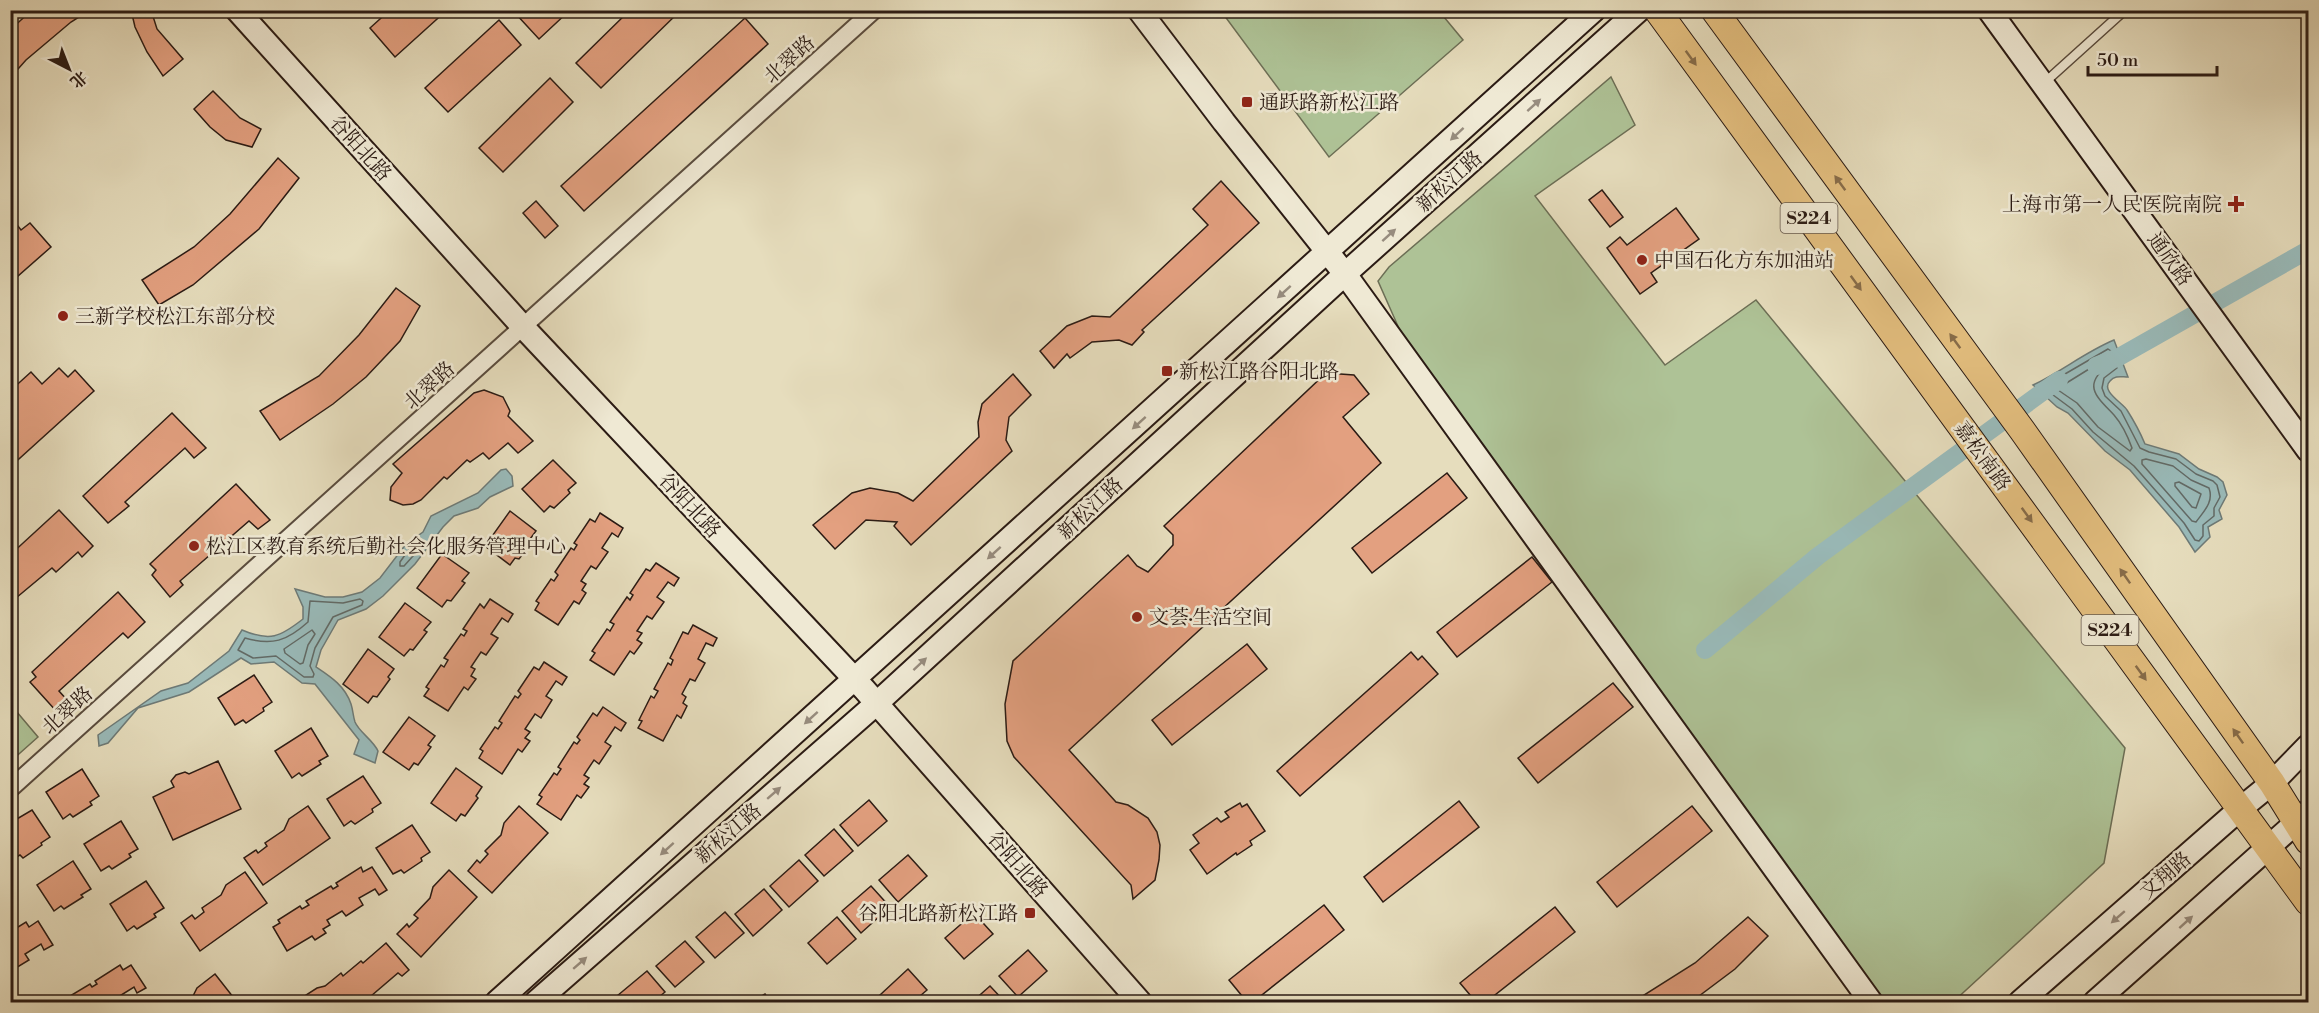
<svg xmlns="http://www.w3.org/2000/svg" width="2319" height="1013" viewBox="0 0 2319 1013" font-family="'Libre Bodoni','Noto Serif SC',serif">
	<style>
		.green { fill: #aec296; stroke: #6c6e55; stroke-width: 1.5 }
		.water { fill: #99bab9; stroke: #6d7a77; stroke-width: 1.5 }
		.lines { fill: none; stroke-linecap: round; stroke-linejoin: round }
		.shore { stroke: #626a66; stroke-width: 1.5 }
		.canal { stroke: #99bab9; stroke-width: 18 }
		.building { fill: #e3a080; stroke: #2b1b14; stroke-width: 1.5 }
		.lane-casing { stroke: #5a4c3e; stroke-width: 11 }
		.street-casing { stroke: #5a4c3e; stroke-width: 20 }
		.secondary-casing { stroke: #2b1b14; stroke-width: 26 }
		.primary-casing { stroke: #2b1b14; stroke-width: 28 }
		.lane { stroke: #efe9d4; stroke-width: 8 }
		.street { stroke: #efe9d4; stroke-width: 16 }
		.secondary { stroke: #efe9d4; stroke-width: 22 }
		.primary { stroke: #e3be7e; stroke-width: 26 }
		.oneway { fill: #876c49 }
		.oneway2 { fill: #978c7e }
		.poi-dot { fill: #8f2418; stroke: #efe9d4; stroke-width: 2 }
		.labels { text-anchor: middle; stroke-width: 5; stroke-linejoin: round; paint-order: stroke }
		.shield { fill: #efe9d4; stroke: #66594e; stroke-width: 1.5 }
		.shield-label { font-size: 18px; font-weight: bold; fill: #2b1b14 }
		.street-label { font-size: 20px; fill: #2b1b14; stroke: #efe9d4 }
		.poi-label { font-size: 20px; fill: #2b1b14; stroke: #efe9d4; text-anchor: start }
	</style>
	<rect width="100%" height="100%" fill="#e6ddbd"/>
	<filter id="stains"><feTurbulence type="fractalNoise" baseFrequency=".00333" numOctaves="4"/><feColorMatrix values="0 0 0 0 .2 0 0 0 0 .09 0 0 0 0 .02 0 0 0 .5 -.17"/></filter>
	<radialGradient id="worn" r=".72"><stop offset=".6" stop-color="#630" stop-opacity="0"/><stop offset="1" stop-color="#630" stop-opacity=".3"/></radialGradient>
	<g class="green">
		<polygon points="1221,11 1439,11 1463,40 1329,157"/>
		<polygon points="1611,77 1635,125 1535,196 1665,365 1756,300 2125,748 2104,863 1953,1002 1883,1002 1401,333 1378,281 1389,267"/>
		<polygon points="11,705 38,737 11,761 10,761"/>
	</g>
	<g class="water">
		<path d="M2114,340L2128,377C2121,377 2115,375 2110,381C2100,391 2123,403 2127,410C2134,421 2140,432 2145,444L2179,454L2199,469L2217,477L2223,482L2227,495L2219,510L2222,519L2208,527L2210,537L2195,552L2179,527L2130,470L2105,451L2068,413L2057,407L2033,385C2061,372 2085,352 2114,340Z"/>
		<path d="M506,469L512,476L513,486L490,497L478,508L454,516L443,527L415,564L383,596L366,609L338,620L321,650L316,667C331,677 345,686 351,704C353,710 353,716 355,722C359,732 373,740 378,751L375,763L354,754L359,740L315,684L302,683L274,662L251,664L241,658L189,692L138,708L108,743L99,746L98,735L161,691L188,683L229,651L242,630C270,642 280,637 303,619V607L295,589L325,597H343L362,592L380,578L406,544L423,532L431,516L478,493L501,470Z"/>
	</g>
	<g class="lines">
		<g class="shore">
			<polygon points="2108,349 2111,351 2117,368 2104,378 2102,388 2105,396 2121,411 2140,448 2149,452 2176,459 2196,474 2213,481 2217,485 2220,497 2214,508 2214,516 2203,525 2203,536 2199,541 2195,540 2184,523 2134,466 2093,432 2072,409 2045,389 2046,385"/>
			<path d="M2102,361H2106L2107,366C2082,386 2097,397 2114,415C2121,423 2128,437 2132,448L2130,451L2098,427L2077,403L2058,390L2060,387Z"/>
			<path d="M2146,459L2173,466L2191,480L2209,488C2214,502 2204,511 2196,522L2192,521L2142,464V460Z"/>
			<polygon points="2179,482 2201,494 2196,508 2192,507 2175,486 2175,483"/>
			<polygon points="418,542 421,543 422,546 404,566 400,566 400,562 410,548"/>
			<path d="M360,599L363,601L362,605L333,617L315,648L310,666L314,674L313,677H304L276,656L253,658L238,650L245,638C272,646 287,641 308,622L310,601L343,603Z"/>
			<polygon points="312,630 315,634 308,645 303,663 300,664 285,653 284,649"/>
		</g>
		<g class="canal">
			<polyline points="2096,366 2119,357 2308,250"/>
			<polyline points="1705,650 1818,556 2059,380"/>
		</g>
	</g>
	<g class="building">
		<polygon points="32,10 90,10 71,22 26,60 10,78 10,30"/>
		<polygon points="131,10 151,10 157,29 183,59 163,76 147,52 135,27"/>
		<polygon points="390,10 447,10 395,57 370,28"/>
		<polygon points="518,10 570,10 539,39 515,13"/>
		<polygon points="630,10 681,10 601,88 576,63"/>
		<polygon points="745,18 768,44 584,211 561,186"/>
		<polygon points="499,20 521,45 448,112 425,88"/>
		<polygon points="550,78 573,102 503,172 479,148"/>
		<polygon points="213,91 240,118 261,129 252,147 226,140 210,127 194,109"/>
		<polygon points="278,158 299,178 259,229 193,285 159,305 142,280 194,247 230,214"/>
		<polygon points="1221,181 1259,223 1142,330 1144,332 1132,345 1119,340 1092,342 1070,358 1067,354 1054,368 1040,351 1067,326 1092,316 1110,317 1208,225 1193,209"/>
		<polygon points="1602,190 1623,217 1610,227 1589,200"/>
		<polygon points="536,201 558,226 545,238 523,213"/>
		<polygon points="1676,208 1699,239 1651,273 1657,282 1640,294 1607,248 1620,237 1627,245"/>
		<polygon points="11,217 21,230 30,223 51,247 10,283"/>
		<polygon points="396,288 420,306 400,341 366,377 333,404 280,440 260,411 319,376 359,335"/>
		<polygon points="59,368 68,377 75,370 94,391 10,467 10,391 31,372 42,384"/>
		<polygon points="1326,373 1354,375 1369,394 1343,417 1381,463 1069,750 1116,802 1128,805 1148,818 1157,832 1160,845 1159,860 1155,880 1133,899 1131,885 1014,757 1007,741 1005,704 1013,661 1128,555 1137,566 1148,572 1173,545 1173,535 1164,526"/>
		<polygon points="1013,374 1031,395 1009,417 1006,440 1012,451 911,545 894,526 897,522 866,520 835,549 813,525 852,493 870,488 898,493 913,501 979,437 978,422 982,404"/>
		<polygon points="484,390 503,397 510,411 508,416 533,441 518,453 508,443 489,459 483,453 470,462 467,460 447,479 444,477 421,500 413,504 403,505 390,500 391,487 402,473 393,464 474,393"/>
		<polygon points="172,413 206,448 194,458 185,448 125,502 129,506 108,523 83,496"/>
		<polygon points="553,460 576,483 568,490 570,493 554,508 550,506 544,512 522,489"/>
		<polygon points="1447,473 1467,498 1372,573 1352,548"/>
		<polygon points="236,484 270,520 258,529 249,521 180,581 183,585 170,597 152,575 156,570 150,564"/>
		<polygon points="59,510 93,546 82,557 78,552 56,572 52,568 10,603 10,555"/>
		<polygon points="510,511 536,531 530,539 533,541 519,559 515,558 510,565 485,546"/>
		<polygon points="600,513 623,528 618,537 612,533 602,548 608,552 596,569 591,566 581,581 586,584 582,590 586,593 579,604 574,601 558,625 535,610 539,603 536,601 551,579 554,581 558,575 555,572 571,548 574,550 577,545 574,543 590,519 595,522"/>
		<polygon points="442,554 469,573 462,581 465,583 451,601 447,600 442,607 417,588"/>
		<polygon points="1532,557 1552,582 1457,657 1437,632"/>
		<polygon points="656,563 679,578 674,586 668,582 657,597 664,602 652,619 647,616 637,631 642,633 637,640 642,643 634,654 630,651 614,675 590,660 595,653 592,651 607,629 610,631 614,624 610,622 627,597 630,600 633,595 630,593 646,569 650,571"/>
		<polygon points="118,592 145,622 128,638 123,633 59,691 68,701 57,712 30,682 36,677 32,672"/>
		<polygon points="490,599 513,614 508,622 502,618 491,634 498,638 486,655 481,652 471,667 475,669 471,676 476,679 468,690 464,687 448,711 424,696 429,689 426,687 441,665 444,667 448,660 444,658 461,634 464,636 467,631 463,629 480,604 484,608"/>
		<polygon points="405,603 431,622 424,630 427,632 413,650 410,649 404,656 379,637"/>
		<polygon points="693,625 717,638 713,646 706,643 698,659 705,663 695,681 690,679 682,694 686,697 683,703 687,706 681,718 677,715 663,741 638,728 642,721 639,720 651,696 654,698 658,691 654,689 668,663 671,665 673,660 670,658 683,632 688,634"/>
		<polygon points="1247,644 1267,669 1172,745 1152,720"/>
		<polygon points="368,649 394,669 388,677 390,679 377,697 373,696 368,703 343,684"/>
		<polygon points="1411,652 1418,660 1422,656 1438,674 1300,796 1277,771"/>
		<polygon points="544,662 567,677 562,685 556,681 546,696 552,700 541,718 535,714 525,729 530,732 525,738 530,741 522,752 518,749 502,774 479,758 483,751 480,749 495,727 498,729 502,723 499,721 515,696 518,698 521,694 518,691 534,667 539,670"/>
		<polygon points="254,675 272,702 263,708 264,711 246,723 243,720 235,725 218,698"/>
		<polygon points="1613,683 1633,707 1538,783 1518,758"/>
		<polygon points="603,707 626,723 621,731 615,727 605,742 611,746 599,764 594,760 584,775 589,778 584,784 589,787 581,798 577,795 561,820 537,804 542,797 539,795 554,773 557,775 561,769 558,767 574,742 577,744 580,740 577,737 593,713 597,716"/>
		<polygon points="409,717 435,736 428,745 431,747 418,765 414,763 409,770 383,752"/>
		<polygon points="311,728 328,756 319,761 321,764 302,776 299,773 292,778 275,751"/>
		<polygon points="218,761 241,809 173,840 153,797 174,787 171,781 176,775 185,772 189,774"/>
		<polygon points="456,768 482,787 476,796 478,798 465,816 461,814 456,821 431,803"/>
		<polygon points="82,769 99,796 90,802 92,805 73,817 70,814 63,819 46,792"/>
		<polygon points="363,776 381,803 372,809 373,812 355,824 351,821 344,826 327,799"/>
		<polygon points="869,800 887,821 858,846 840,825"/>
		<polygon points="1459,801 1479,827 1383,902 1364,877"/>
		<polygon points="1240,803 1242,807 1247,804 1265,831 1250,841 1252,845 1237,855 1236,853 1207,874 1190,850 1199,843 1193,835 1217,818 1221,822 1229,817 1225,812"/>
		<polygon points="308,806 330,838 263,885 244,858 256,850 258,853 267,846 265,843 284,830 289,819"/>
		<polygon points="519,806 548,833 492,893 468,871 477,860 480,863 488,854 485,851 501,835 504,823"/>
		<polygon points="1692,806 1712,831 1617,907 1597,882"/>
		<polygon points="32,810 50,837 41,843 42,845 23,858 20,855 13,859 10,855 10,823"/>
		<polygon points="121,821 138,849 129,854 131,857 112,869 109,866 101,871 84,844"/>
		<polygon points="412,825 430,852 421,858 422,861 404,873 401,870 393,874 376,848"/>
		<polygon points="834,829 853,851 824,876 805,855"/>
		<polygon points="908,855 927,876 898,902 879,880"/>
		<polygon points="799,860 818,881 789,907 770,886"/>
		<polygon points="73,861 91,889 81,895 83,897 64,909 61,906 54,911 37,885"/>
		<polygon points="361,867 363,872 372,867 387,890 379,895 375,889 359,898 363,905 346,916 342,911 327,920 330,925 323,929 326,933 315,940 312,936 287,951 273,927 280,923 278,920 300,906 302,909 309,905 306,901 331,886 333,889 338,886 336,883"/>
		<polygon points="449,870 477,897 421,957 397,934 407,924 409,927 418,918 414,915 430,898 433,887"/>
		<polygon points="245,872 267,903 200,951 181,923 192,915 195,919 204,912 202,908 221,895 226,885"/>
		<polygon points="146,881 164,908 154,914 156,917 137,929 134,926 127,931 110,904"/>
		<polygon points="871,886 890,907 861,933 842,911"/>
		<polygon points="764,889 782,910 753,936 735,914"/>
		<polygon points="1324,905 1344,930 1253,1002 1247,1002 1229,980"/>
		<polygon points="1555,907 1575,932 1486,1002 1476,1002 1460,983"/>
		<polygon points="725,912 744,933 715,958 696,937"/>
		<polygon points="974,913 993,934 964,959 945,938"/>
		<polygon points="837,917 856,939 827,964 808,943"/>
		<polygon points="1748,917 1768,936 1735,969 1691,1002 1633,1002 1695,963"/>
		<polygon points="38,921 53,945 44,950 41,944 25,954 29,960 11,971 10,932 26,922 29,927"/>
		<polygon points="685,941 704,962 675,987 656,966"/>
		<polygon points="386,943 409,970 402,976 398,973 364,1002 363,1001 360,1002 300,1002 306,995 317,988 325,986 341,973 343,976 361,961 363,963"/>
		<polygon points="1028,950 1047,971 1018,997 999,976"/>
		<polygon points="120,965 123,970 131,965 146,988 137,993 134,987 118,997 122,1002 67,1002 65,999 90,984 92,987 97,984 95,981"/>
		<polygon points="908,969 927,990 913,1002 887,1002 880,995"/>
		<polygon points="647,971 665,992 653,1002 623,1002 617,996"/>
		<polygon points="215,974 237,1002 186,1002 192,998 197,988"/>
		<polygon points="990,986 1005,1002 972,1002"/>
		<polygon points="765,994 770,1002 751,1002"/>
	</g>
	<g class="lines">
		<defs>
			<polyline id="lane" points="2043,84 2125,10"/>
			<polyline id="street" points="10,789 874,10"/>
			<g id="secondary">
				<polyline points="237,10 524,328 864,689 1140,1002"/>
				<polyline points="1139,10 1224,122 1345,274 1871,1002"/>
				<polyline points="1989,10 2308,450"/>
				<polyline points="497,1002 1594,10"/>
				<polyline points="536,1002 877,703 1345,274 1639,10"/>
				<polyline points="2020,1002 2240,809 2272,783 2308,746"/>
				<polyline points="2095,1002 2308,812"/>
			</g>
			<g id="primary">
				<polyline points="1657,10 2308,902"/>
				<polyline points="1714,10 2022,430 2272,783 2308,841"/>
			</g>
		</defs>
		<use href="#lane" class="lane-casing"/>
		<use href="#street" class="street-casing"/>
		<use href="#secondary" class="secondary-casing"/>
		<use href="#primary" class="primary-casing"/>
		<use href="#lane" class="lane"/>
		<use href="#street" class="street"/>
		<use href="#secondary" class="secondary"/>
		<use href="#primary" class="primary"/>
	</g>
	<defs><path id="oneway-solid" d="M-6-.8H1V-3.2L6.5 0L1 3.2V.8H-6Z" transform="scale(1.5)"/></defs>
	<g class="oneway">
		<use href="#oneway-solid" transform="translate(1691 58) rotate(54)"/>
		<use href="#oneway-solid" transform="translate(1840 183) rotate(-126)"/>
		<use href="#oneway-solid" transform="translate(1856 283) rotate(54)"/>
		<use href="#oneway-solid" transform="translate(1955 341) rotate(-126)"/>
		<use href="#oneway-solid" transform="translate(2027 515) rotate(54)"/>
		<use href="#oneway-solid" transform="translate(2125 576) rotate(-125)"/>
		<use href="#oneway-solid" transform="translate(2141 673) rotate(54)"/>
		<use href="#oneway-solid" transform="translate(2238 736) rotate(-125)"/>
	</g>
	<g class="oneway2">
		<use href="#oneway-solid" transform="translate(1534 105) rotate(-42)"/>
		<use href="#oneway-solid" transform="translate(1457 134) rotate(137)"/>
		<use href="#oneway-solid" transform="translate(1389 235) rotate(-42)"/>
		<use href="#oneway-solid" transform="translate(1284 292) rotate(138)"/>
		<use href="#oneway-solid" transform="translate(1139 423) rotate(138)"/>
		<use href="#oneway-solid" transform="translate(994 553) rotate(138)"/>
		<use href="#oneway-solid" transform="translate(920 664) rotate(-43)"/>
		<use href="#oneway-solid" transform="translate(811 718) rotate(138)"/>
		<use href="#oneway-solid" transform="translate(774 793) rotate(-41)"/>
		<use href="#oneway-solid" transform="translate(667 849) rotate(138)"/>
		<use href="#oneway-solid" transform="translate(2118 917) rotate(139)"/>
		<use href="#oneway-solid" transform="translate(2186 922) rotate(-42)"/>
		<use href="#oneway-solid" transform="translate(580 963) rotate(-41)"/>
	</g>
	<g class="poi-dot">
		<rect x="1241" y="96" width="12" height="12" rx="3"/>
		<path d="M2233 195h6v6h6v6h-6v6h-6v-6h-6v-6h6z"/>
		<circle cx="1642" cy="260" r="6"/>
		<circle cx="63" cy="316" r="6"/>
		<rect x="1161" y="365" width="12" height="12" rx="3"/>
		<circle cx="194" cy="546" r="6"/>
		<circle cx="1137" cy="617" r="6"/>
		<rect x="1024" y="907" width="12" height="12" rx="3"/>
	</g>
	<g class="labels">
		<g class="shield">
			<rect x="1780.5" y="203" width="57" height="30" rx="4.5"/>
			<rect x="2081.5" y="615" width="57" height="30" rx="4.5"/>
		</g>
		<g class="shield-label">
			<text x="1809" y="224">S224</text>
			<text x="2110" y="636">S224</text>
		</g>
		<g class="street-label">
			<text transform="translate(789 59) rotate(-42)" y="7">北翠路</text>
			<text transform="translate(361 148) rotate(48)" y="7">谷阳北路</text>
			<text transform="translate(1449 181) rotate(-42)" y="7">新松江路</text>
			<text transform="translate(2170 259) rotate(54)" y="7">通欣路</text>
			<text transform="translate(429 385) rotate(-42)" y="7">北翠路</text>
			<text transform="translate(1983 456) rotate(54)" y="7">嘉松南路</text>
			<text transform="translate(690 505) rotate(47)" y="7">谷阳北路</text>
			<text transform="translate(1090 508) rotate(-43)" y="7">新松江路</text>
			<text transform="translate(67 710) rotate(-42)" y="7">北翠路</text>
			<text transform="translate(728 833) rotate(-41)" y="7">新松江路</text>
			<text transform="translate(1018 864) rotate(49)" y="7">谷阳北路</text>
			<text transform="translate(2165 875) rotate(-41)" y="7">文翔路</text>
		</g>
		<g class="poi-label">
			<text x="1259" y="109">通跃路新松江路</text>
			<text x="2222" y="211" text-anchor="end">上海市第一人民医院南院</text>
			<text x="1654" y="267">中国石化方东加油站</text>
			<text x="75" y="323">三新学校松江东部分校</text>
			<text x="1179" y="378">新松江路谷阳北路</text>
			<text x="206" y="553">松江区教育系统后勤社会化服务管理中心</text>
			<text x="1149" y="624">文荟·生活空间</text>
			<text x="1018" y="920" text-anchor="end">谷阳北路新松江路</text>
		</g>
	</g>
	<rect width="2319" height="1013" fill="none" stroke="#e6ddbd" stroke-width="36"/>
	<rect x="12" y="12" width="2295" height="989" fill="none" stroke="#2b1b14" stroke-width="3"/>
	<rect x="18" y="18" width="2283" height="977" fill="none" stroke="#2b1b14" stroke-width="1.5"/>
	<g transform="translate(69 69) rotate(138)" stroke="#efe9d4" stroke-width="4.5" paint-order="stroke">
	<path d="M0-4.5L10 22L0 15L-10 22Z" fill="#2b1b14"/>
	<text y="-9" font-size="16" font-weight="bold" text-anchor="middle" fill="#2b1b14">北</text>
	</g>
	<path d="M2088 66v9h129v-9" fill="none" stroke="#2b1b14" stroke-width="3"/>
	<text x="2097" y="66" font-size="18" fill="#2b1b14" stroke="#efe9d4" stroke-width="4.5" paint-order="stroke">50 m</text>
	<rect width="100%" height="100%" filter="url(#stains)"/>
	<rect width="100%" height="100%" fill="url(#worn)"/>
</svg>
